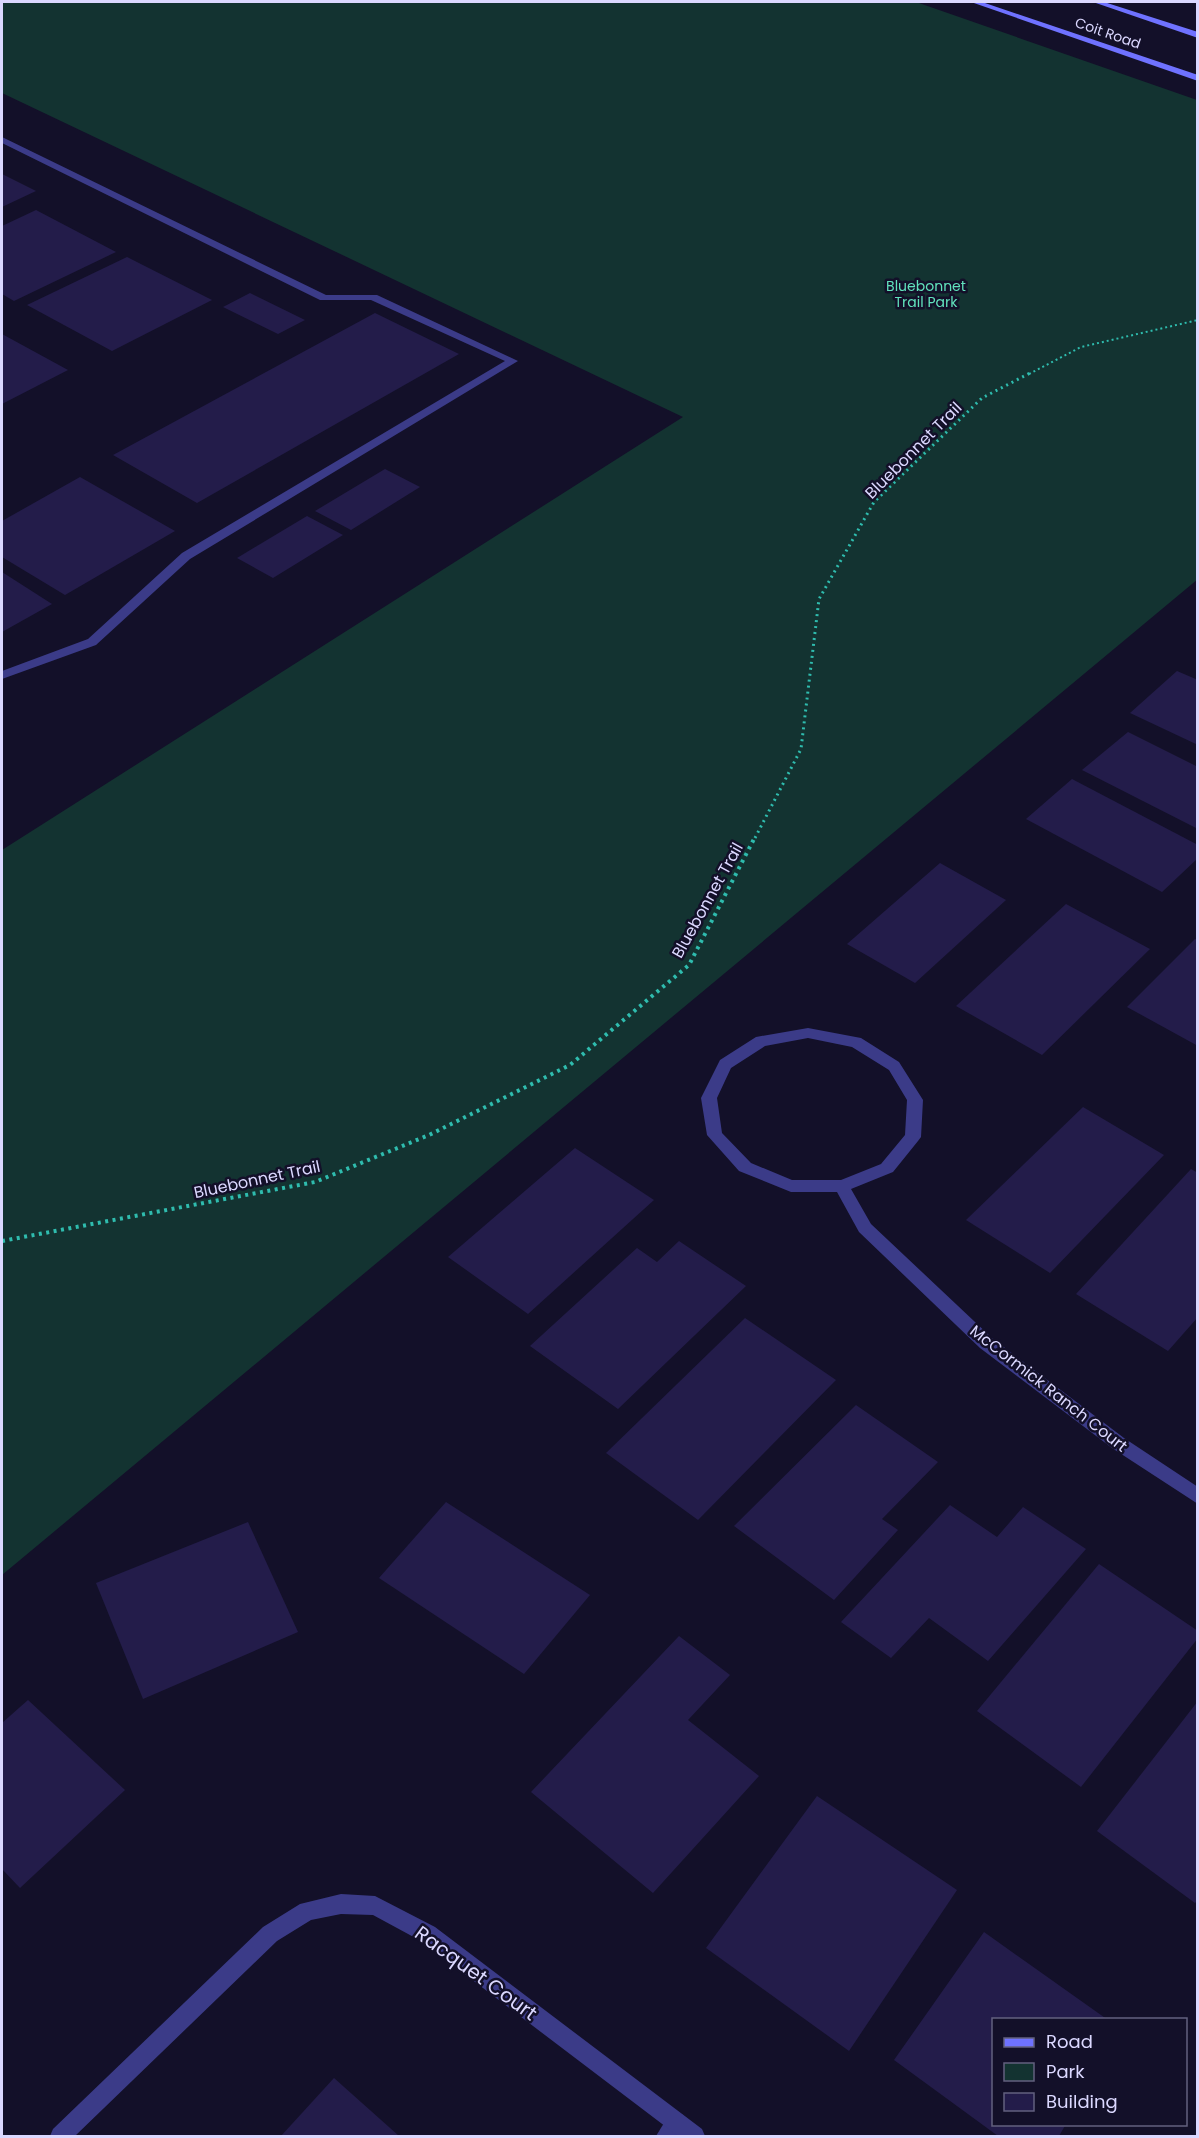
<svg xmlns="http://www.w3.org/2000/svg" width="1199" height="2138" viewBox="0 0 1199 2138" font-family="Poppins,sans-serif">
	<style>
		.green { fill: #133331 }
		.building { fill: #231c4a }
		.lines { fill: none; stroke-linecap: round; stroke-linejoin: round }
		.path-far2 { stroke: #2fbcae; stroke-width: 2; stroke-dasharray: 2 3; stroke-linecap: butt }
		.path-far1 { stroke: #2fbcae; stroke-width: 3; stroke-dasharray: 2 4; stroke-linecap: butt }
		.path { stroke: #2fbcae; stroke-width: 4; stroke-dasharray: 3 4.5; stroke-linecap: butt }
		.lane { fill: #3b3b88; fill-rule: evenodd }
		.street { fill: #3b3b88; fill-rule: evenodd }
		.secondary { fill: #6f72ff; fill-rule: evenodd }
		.labels { text-anchor: middle; stroke-width: 5; stroke-linejoin: round; paint-order: stroke }
		.far-street-label { font-size: 14px; fill: #dbd8ff; stroke: #131029 }
		.far-park-label { font-size: 14px; fill: #61e2bc; stroke: #131029 }
		.street-label { font-size: 16px; fill: #dbd8ff; stroke: #131029 }
		.near-street-label { font-size: 20px; fill: #dbd8ff; stroke: #131029 }
	</style>
	<rect width="100%" height="100%" fill="#131029"/>
	<polygon class="green" points="2,2 916,2 1197,100 1198,579 2,1575 2,850 683,417 2,93"/>
	<g class="building">
		<polygon points="2,174 36,191 2,207"/>
		<polygon points="36,210 116,252 14,301 2,294 2,226"/>
		<polygon points="127,257 212,300 112,351 27,305"/>
		<polygon points="250,293 305,320 278,334 223,307"/>
		<polygon points="375,313 459,354 197,503 113,455"/>
		<polygon points="2,334 68,370 2,404"/>
		<polygon points="385,469 420,487 351,530 315,511"/>
		<polygon points="80,477 175,531 65,595 2,557 2,521"/>
		<polygon points="307,516 343,535 273,578 237,558"/>
		<polygon points="2,572 52,604 2,632"/>
		<polygon points="1177,671 1198,680 1198,745 1130,713"/>
		<polygon points="1128,732 1198,767 1198,829 1082,770"/>
		<polygon points="1072,779 1198,845 1198,858 1162,892 1026,819"/>
		<polygon points="940,863 1006,900 915,983 847,944"/>
		<polygon points="1066,904 1150,949 1042,1055 956,1006"/>
		<polygon points="1195,939 1198,940 1198,1046 1127,1007"/>
		<polygon points="1083,1107 1164,1155 1050,1273 966,1220"/>
		<polygon points="575,1148 654,1200 528,1314 448,1257"/>
		<polygon points="1191,1169 1198,1173 1198,1317 1168,1351 1076,1294"/>
		<polygon points="679,1241 746,1286 618,1409 530,1346 637,1248 657,1262"/>
		<polygon points="745,1318 836,1380 698,1520 606,1453"/>
		<polygon points="856,1405 938,1462 882,1519 898,1530 834,1600 734,1526"/>
		<polygon points="446,1502 590,1595 524,1674 379,1578"/>
		<polygon points="950,1505 997,1537 1023,1507 1086,1549 988,1661 929,1618 891,1658 841,1622"/>
		<polygon points="248,1522 298,1632 143,1699 96,1583"/>
		<polygon points="1099,1564 1198,1631 1198,1638 1081,1787 977,1711"/>
		<polygon points="679,1636 730,1675 688,1720 759,1776 653,1893 531,1792"/>
		<polygon points="28,1700 125,1790 20,1888 2,1869 2,1723"/>
		<polygon points="1198,1701 1198,1900 1195,1903 1097,1831"/>
		<polygon points="817,1796 957,1890 849,2051 706,1948"/>
		<polygon points="984,1932 1108,2020 994,2020 994,2124 1066,2124 1059,2136 998,2136 894,2060"/>
		<polygon points="334,2078 399,2136 281,2136"/>
	</g>
	<g class="lines">
		<polyline class="path-far2" points="1029,374 1081,347 1198,320"/>
		<polyline class="path-far1" points="755,838 801,749 819,599 874,502 982,398 1032,372"/>
		<polyline class="path" points="2,1241 315,1182 429,1135 570,1065 689,965 755,837"/>
		<g class="lane">
			<polygon points="2,137 326,295 377,295 518,361 190,559 96,645 2,679 2,671 88,639 182,553 505,361 371,300 320,300 2,143"/>
			<polygon points="676,2111 683,2115 687,2122 678,2136 656,2136 669,2115"/>
		</g>
		<g class="street">
			<path d="M808,1028L861,1038L899,1062L923,1100L921,1137L918,1141L893,1172L851,1189L871,1224L992,1338L1124,1438L1198,1487V1504L1112,1448L980,1348L859,1232L837,1192H791L739,1171L707,1135L701,1098L720,1060L756,1037ZM808,1038L852,1047L889,1070L907,1100L905,1135L881,1164L841,1180H792L751,1163L722,1133L717,1098L731,1068L765,1046Z"/>
			<polygon points="341,1894 375,1896 435,1927 702,2129 705,2136 678,2136 421,1941 373,1915 341,1914 311,1920 277,1941 75,2136 50,2136 53,2129 263,1927 300,1904"/>
		</g>
		<g class="secondary">
			<polygon points="971,2 982,2 1198,75 1198,81"/>
			<polygon points="1093,2 1104,2 1198,32 1198,38"/>
		</g>
	</g>
	<g class="labels">
		<g class="far-street-label">
			<text transform="translate(1108 33) rotate(19)" y="5">Coit Road</text>
		</g>
		<g class="far-park-label">
			<text x="926" y="291">Bluebonnet<tspan x="926" dy="16">Trail Park</tspan></text>
		</g>
		<g class="street-label">
			<text transform="translate(913 450) rotate(-45)" y="6">Bluebonnet Trail</text>
			<text transform="translate(707 900) rotate(-61)" y="6">Bluebonnet Trail</text>
			<text transform="translate(257 1179) rotate(-12)" y="6">Bluebonnet Trail</text>
			<text transform="translate(1049 1388) rotate(38)" y="6">McCormick Ranch Court</text>
		</g>
		<g class="near-street-label">
			<text transform="translate(476 1973) rotate(36)" y="7">Racquet Court</text>
		</g>
	</g>
	<rect width="1199" height="2138" fill="none" stroke="#dbd8ff" stroke-width="6"/>
	<rect x="992" y="2018" width="195" height="108" fill="#131029" stroke="#63607f" stroke-width="1.5"/>
	<rect x="1004" y="2038" width="30" height="9" fill="#6f72ff" stroke="#63607f" stroke-width="1.5"/>
	<text x="1046" y="2048" font-size="18" fill="#dbd8ff">Road</text>
	<rect x="1004" y="2063" width="30" height="18" fill="#133331" stroke="#63607f" stroke-width="1.5"/>
	<text x="1046" y="2078" font-size="18" fill="#dbd8ff">Park</text>
	<rect x="1004" y="2093" width="30" height="18" fill="#231c4a" stroke="#63607f" stroke-width="1.5"/>
	<text x="1046" y="2108" font-size="18" fill="#dbd8ff">Building</text>
</svg>
